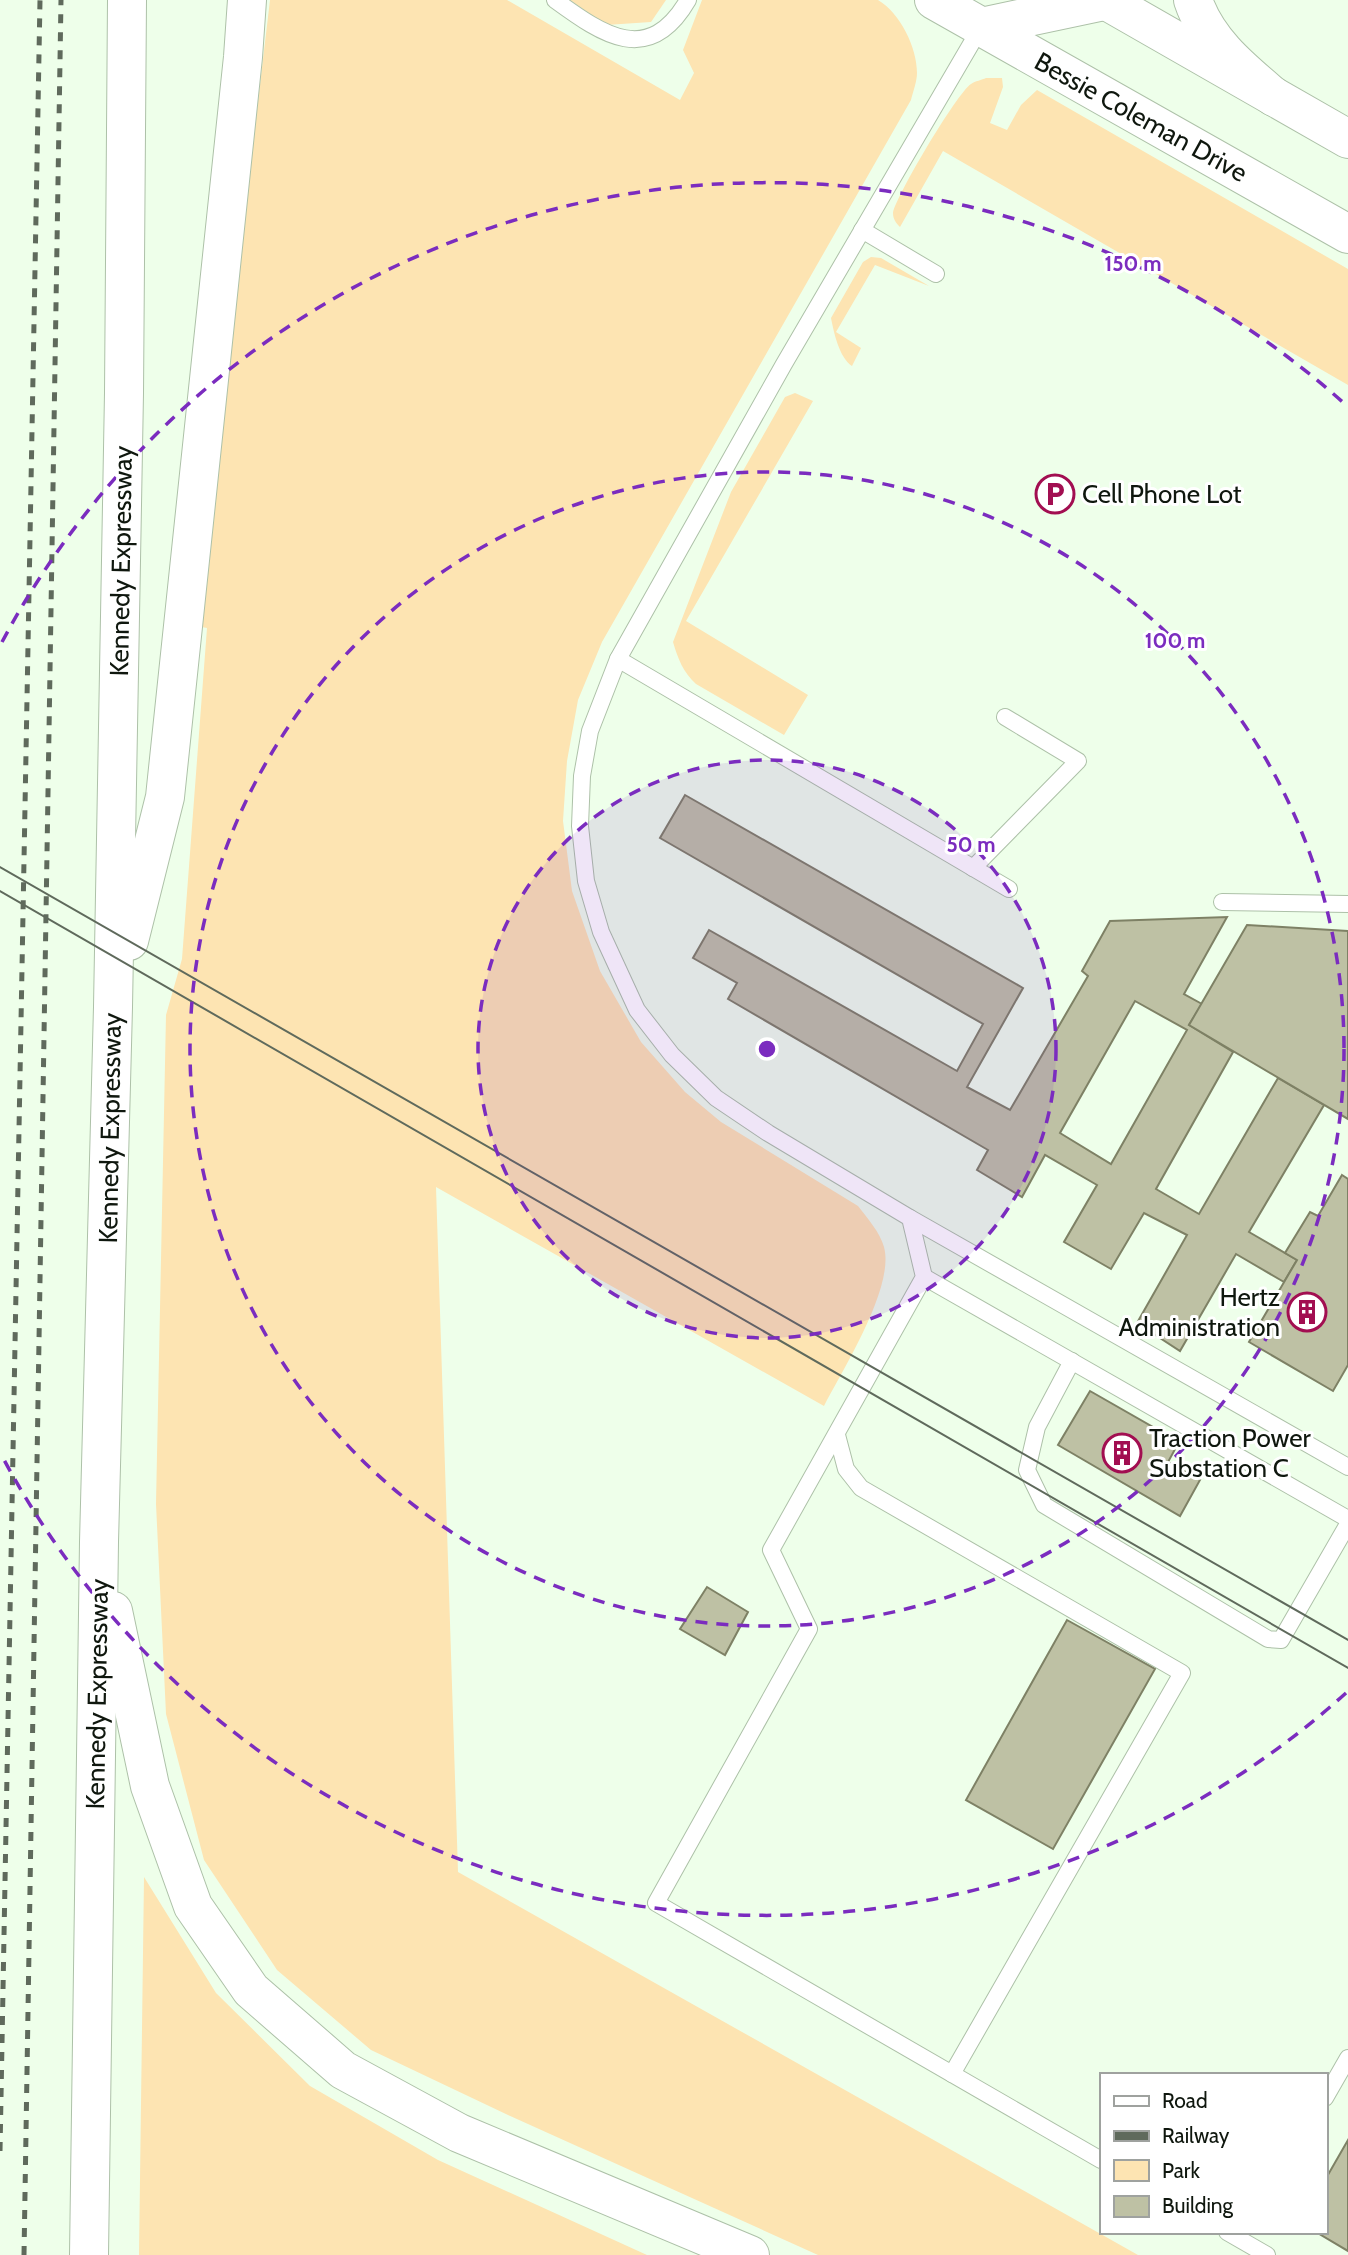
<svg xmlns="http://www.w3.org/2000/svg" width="1348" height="2255" viewBox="0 0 1348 2255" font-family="Cabin,sans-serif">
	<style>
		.green { fill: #fde4b2 }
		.building { fill: #bec1a4; stroke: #7e8165; stroke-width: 2; fill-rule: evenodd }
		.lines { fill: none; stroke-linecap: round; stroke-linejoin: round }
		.lane-casing { stroke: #adc1a8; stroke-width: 18 }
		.secondary-casing { stroke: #adc1a8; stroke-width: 40 }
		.highway-casing { stroke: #adc1a8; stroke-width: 40 }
		.lane { stroke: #fff; stroke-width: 16 }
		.secondary { stroke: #fff; stroke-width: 38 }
		.highway { stroke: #fff; stroke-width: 38 }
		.tram { stroke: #5f6a5c; stroke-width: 2 }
		.rail { stroke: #5f6a5c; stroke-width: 5; stroke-dasharray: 9 9; stroke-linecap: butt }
		.ring { fill: none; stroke: #7b2cbf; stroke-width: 3.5; stroke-dasharray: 12 9 }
		.labels { text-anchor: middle; stroke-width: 6; stroke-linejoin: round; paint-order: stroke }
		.street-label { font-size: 26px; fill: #0f170e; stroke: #fff }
		.poi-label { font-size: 26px; fill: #0f170e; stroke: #fff; text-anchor: start }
		.centre { fill: #7b2cbf; stroke: #fff; stroke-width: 3.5 }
		.ring-label { font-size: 21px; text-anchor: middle; font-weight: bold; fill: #7b2cbf; stroke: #fff; stroke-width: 6; stroke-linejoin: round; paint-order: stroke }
	</style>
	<rect width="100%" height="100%" fill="#eeffea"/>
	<g class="green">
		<path d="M270,0H507L680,100L694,73L683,50L702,0H878C900,13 917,47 917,73C917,81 913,92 911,100L602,642L578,700L567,761L563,821L572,891L600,971L641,1042L685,1092L721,1122L858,1206C867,1218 880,1232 884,1247C895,1287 843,1369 824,1406L436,1187L458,1872L1138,2255H818L508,2115L371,2050L277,1970L204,1860L166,1714L156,1504L166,1015L182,959L207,628L196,626Z"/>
		<polygon points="570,0 666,0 651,22 606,25"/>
		<path d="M986,78H1002L1003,87L990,123L1007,130L1021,105L1037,90L1348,269V385L943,151L900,227C896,223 893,219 893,213C896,196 957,93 971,84C975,81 982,80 986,78Z"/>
		<path d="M871,257L881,258L929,286L875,265L836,332L861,348L852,366C839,357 834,333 831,318L863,262Z"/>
		<path d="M795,393L813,401L686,621L808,695L784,735L696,684C683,672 678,659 673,642L731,492L785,397Z"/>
		<polygon points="144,1877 216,1993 310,2086 438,2160 647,2255 139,2255"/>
	</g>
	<g class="building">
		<path d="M685,795L1023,988L967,1087L1010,1110L1088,976L1082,971L1110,921L1227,917L1184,994L1202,1004L1189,1025L1233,1052L1156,1189L1199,1214L1278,1078L1324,1105L1249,1232L1297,1260L1284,1282L1236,1254L1180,1351L1137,1323L1187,1235L1144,1213L1111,1269L1064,1242L1097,1185L1045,1155L1022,1197L977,1170L988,1150L728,999L737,983L693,958L709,930L957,1071L983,1024L660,838ZM1135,1001L1187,1030L1111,1164L1060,1133Z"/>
		<polygon points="1247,925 1348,931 1348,1119 1189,1025"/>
		<polygon points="1342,1175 1348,1179 1348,1365 1333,1391 1249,1342 1297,1260 1285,1253 1310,1212 1318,1216"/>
		<polygon points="1090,1391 1179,1442 1168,1462 1200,1480 1180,1516 1058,1445"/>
		<polygon points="707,1587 748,1612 725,1655 680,1629"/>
		<polygon points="1067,1620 1155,1669 1053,1849 966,1800"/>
		<polygon points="1348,2140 1348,2251 1316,2232 1325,2232 1325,2180"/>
	</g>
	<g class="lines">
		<defs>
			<g id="lane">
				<path d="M555,0C603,35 649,67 688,0"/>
				<polyline points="981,27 784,364 618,659 590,731 582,776 580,826 586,881 601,932 637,1010 672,1055 716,1098 768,1133 910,1218 924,1277 771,1550 809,1629 656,1903 1101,2160"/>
				<polyline points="862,230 936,274"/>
				<polyline points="618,659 1009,889"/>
				<polyline points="973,868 1078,761 1005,717"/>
				<polyline points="1222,902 1348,904"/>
				<polyline points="910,1218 1348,1467"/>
				<polyline points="924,1277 1348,1519"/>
				<polyline points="1072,1361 1037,1427 1027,1470 1044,1505 1268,1639 1281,1640 1348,1524"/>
				<polyline points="837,1435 846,1469 861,1488 1182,1673 952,2074"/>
				<polyline points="1325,2098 1348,2058"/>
				<polyline points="1227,2232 1267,2255"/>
			</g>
			<g id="secondary">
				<polyline points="934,0 1348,234"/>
				<polyline points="1105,0 1348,139"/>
			</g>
			<g id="highway">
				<path d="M1193,0C1207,42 1241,69 1274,97"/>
				<polyline points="981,27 1109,0"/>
				<polyline points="129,941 165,797 243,57 247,0"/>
				<polyline points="113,1611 150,1786 193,1906 251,1990 343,2070 459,2133 750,2255"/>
				<polyline points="89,2255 99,1542 113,1007 124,393 127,0"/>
			</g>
		</defs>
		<use href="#lane" class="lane-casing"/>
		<use href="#secondary" class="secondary-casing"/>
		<use href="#highway" class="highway-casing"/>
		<use href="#lane" class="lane"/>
		<use href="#secondary" class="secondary"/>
		<use href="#highway" class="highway"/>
		<g class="tram">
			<polyline points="0,867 1348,1640"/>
			<polyline points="0,891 1348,1668"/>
		</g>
		<g class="rail">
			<polyline points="0,2151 40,0"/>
			<polyline points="24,2255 61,0"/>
		</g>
	</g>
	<circle cx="767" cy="1049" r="289" fill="#7b2cbf" fill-opacity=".12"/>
	<g class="ring">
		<circle cx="767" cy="1049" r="289"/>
		<circle cx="767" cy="1049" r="577"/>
		<path d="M1346 1693A866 866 0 0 1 2 1456M2 642A866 866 0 0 1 1346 405"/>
	</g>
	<defs>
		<symbol id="parking-ring" viewBox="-11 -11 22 22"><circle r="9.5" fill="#fff" stroke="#a20e51" stroke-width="1.5"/><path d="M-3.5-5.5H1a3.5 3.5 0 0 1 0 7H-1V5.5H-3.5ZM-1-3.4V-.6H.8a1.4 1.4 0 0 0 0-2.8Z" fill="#a20e51"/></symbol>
		<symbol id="building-ring" viewBox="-11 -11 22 22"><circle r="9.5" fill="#fff" stroke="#a20e51" stroke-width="1.5"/><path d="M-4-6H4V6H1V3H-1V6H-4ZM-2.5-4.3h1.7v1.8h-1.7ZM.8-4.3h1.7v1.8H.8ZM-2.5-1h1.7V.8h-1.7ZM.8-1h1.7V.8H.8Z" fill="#a20e51"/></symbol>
	</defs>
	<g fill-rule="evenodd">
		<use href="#parking-ring" x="1033" y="472" width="44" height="44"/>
		<use href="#building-ring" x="1285" y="1290" width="44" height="44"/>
		<use href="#building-ring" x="1100" y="1431" width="44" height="44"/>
	</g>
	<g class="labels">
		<g class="street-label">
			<text transform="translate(1141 117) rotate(29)" y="9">Bessie Coleman Drive</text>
			<text transform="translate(121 561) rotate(-89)" y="9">Kennedy Expressway</text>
			<text transform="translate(110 1128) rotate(-89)" y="9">Kennedy Expressway</text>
			<text transform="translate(97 1694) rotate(-89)" y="9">Kennedy Expressway</text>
		</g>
		<g class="poi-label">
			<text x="1082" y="503">Cell Phone Lot</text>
			<text x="1280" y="1306" text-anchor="end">Hertz<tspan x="1280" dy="30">Administration</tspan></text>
			<text x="1149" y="1447">Traction Power<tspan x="1149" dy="30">Substation C</tspan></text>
		</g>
	</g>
	<circle cx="767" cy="1049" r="10" class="centre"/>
	<g class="ring-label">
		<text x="1133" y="271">150 m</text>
		<text x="1175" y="648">100 m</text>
		<text x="971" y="852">50 m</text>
	</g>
	<rect x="1100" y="2073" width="228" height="161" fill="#ffffff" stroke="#9fa29f" stroke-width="2"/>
	<rect x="1114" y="2096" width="35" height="10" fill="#ffffff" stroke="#9fa29f" stroke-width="2"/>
	<text x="1162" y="2108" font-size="21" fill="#0f170e">Road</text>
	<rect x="1114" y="2131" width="35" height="10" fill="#5f6a5c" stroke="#9fa29f" stroke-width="2"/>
	<text x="1162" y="2143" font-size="21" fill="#0f170e">Railway</text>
	<rect x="1114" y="2160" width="35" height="21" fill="#fde4b2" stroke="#9fa29f" stroke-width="2"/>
	<text x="1162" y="2178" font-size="21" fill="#0f170e">Park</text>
	<rect x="1114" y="2196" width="35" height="21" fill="#bec1a4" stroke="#9fa29f" stroke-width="2"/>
	<text x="1162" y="2213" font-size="21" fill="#0f170e">Building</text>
</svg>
